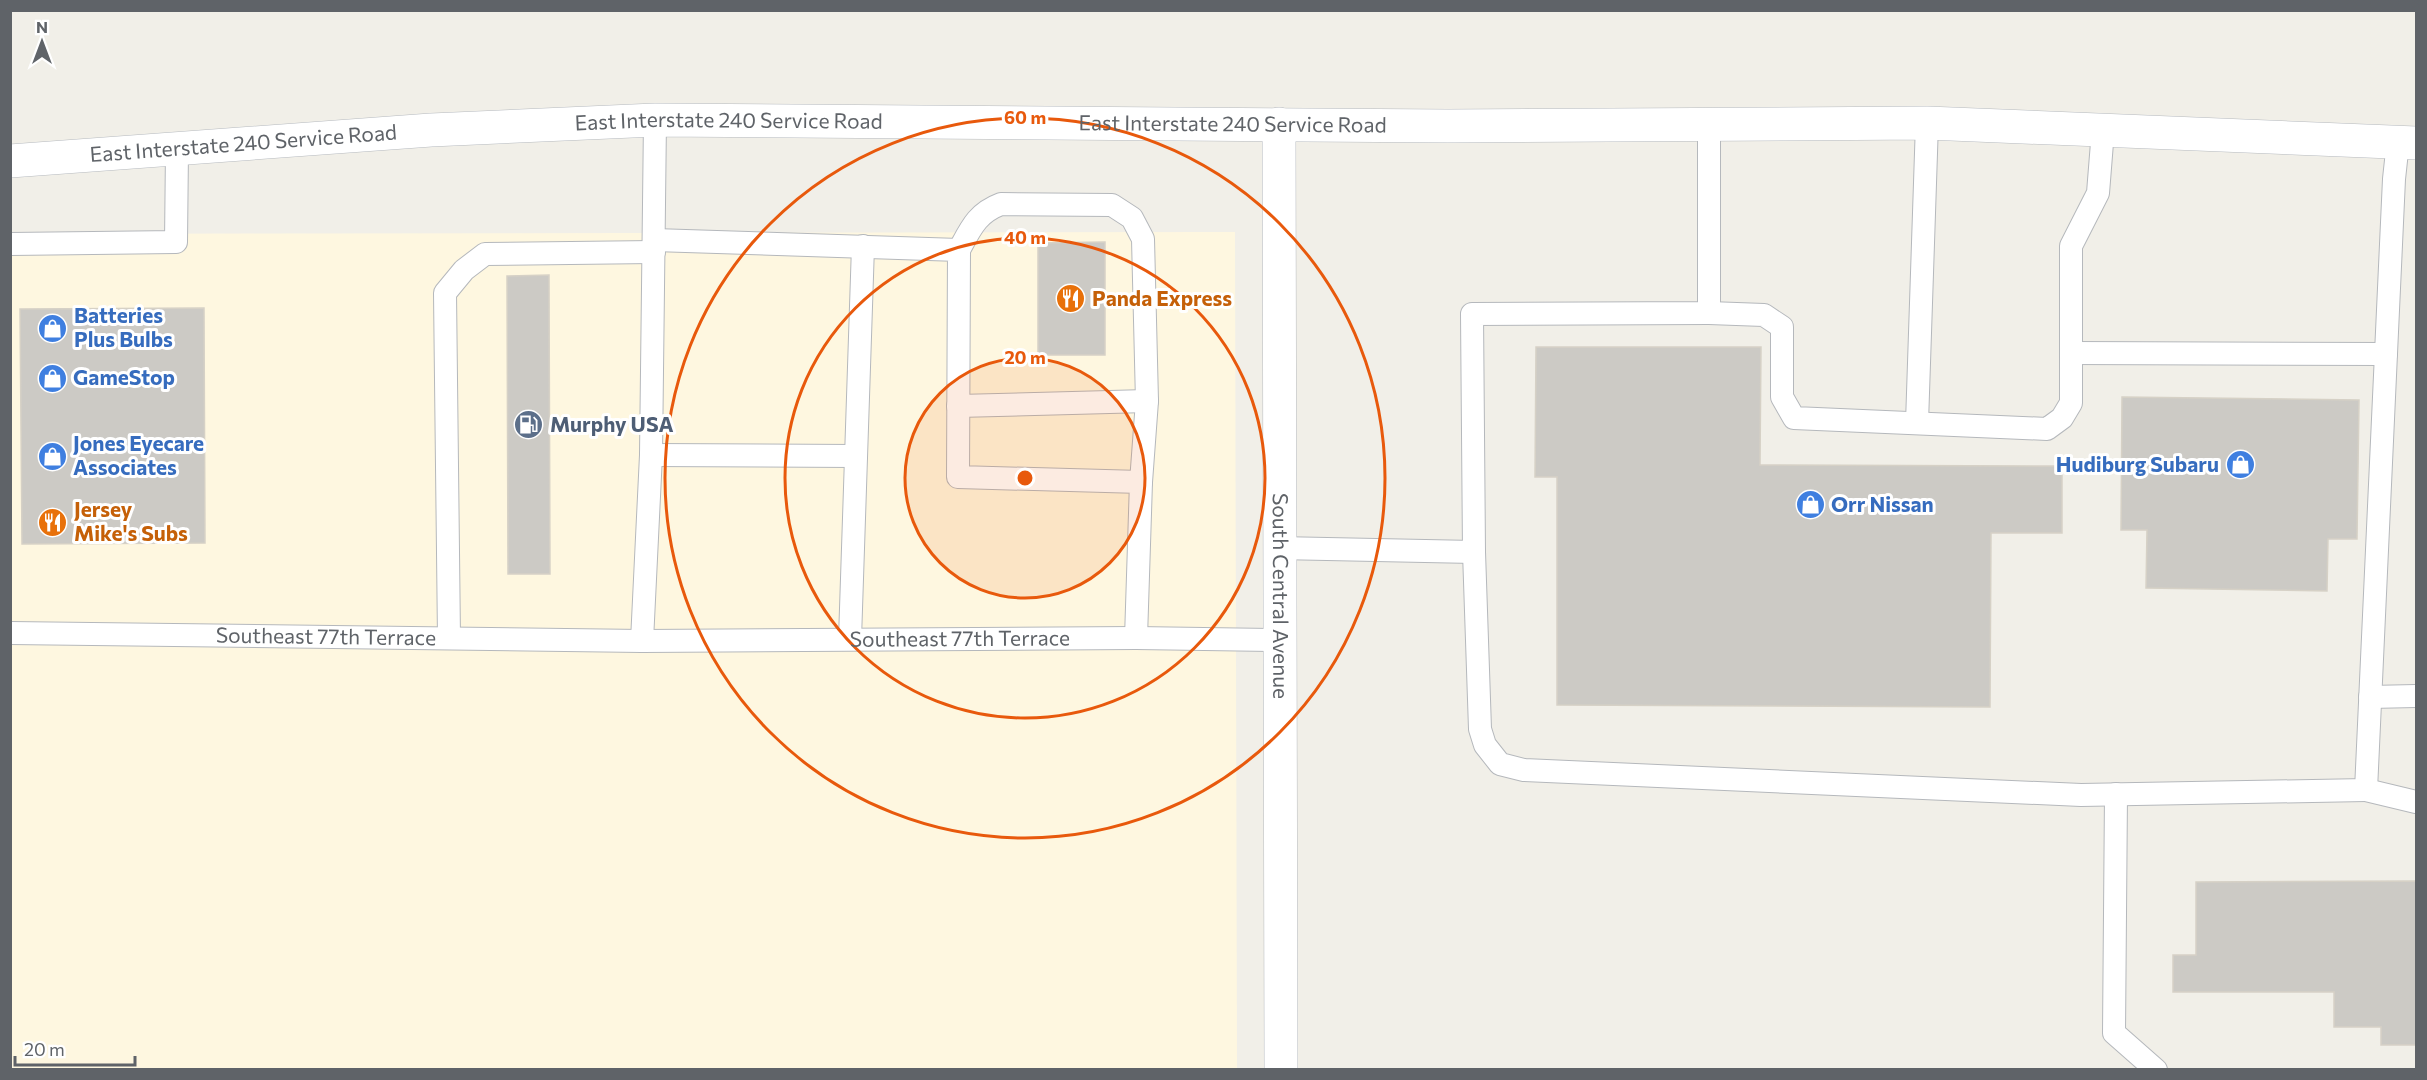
<svg xmlns="http://www.w3.org/2000/svg" width="2427" height="1080" viewBox="0 0 2427 1080" font-family="Commissioner,sans-serif">
	<style>
		.commercial { fill: #fef7e0 }
		.building { fill: #cccac5; stroke: #d6d1c6; stroke-width: 1.5 }
		.lines { fill: none; stroke-linecap: round; stroke-linejoin: round }
		.lane-casing { stroke: #b5b8bc; stroke-width: 24 }
		.secondary-casing { stroke: #b6babf; stroke-width: 34 }
		.lane { stroke: #fff; stroke-width: 22 }
		.secondary { stroke: #fff; stroke-width: 33 }
		.ring { fill: none; stroke: #e8590c; stroke-width: 3 }
		.labels { text-anchor: middle; stroke-width: 6; stroke-linejoin: round; paint-order: stroke }
		.street-label { font-size: 21px; fill: #5f6368; stroke: #fff }
		.food-label { font-size: 21px; font-weight: bold; fill: #c56008; stroke: #fff; text-anchor: start }
		.shop-label { font-size: 21px; font-weight: bold; fill: #366cbe; stroke: #fff; text-anchor: start }
		.service-label { font-size: 21px; font-weight: bold; fill: #4e5e75; stroke: #fff; text-anchor: start }
		.centre { fill: #e8590c; stroke: #fff; stroke-width: 3 }
		.ring-label { font-size: 18px; text-anchor: middle; font-weight: bold; fill: #e8590c; stroke: #fff; stroke-width: 6; stroke-linejoin: round; paint-order: stroke }
	</style>
	<rect width="100%" height="100%" fill="#f1efe8"/>
	<polygon class="commercial" points="1235,232 1237,1069 11,1069 10,234"/>
	<g class="building">
		<polygon points="1105,242 1105,355 1038,355 1038,243"/>
		<polygon points="549,275 550,574 508,574 507,276"/>
		<polygon points="204,308 205,543 22,544 20,309"/>
		<polygon points="1536,347 1761,347 1760,465 2062,466 2062,533 1991,533 1990,707 1557,705 1557,477 1535,477"/>
		<polygon points="2122,397 2359,400 2357,539 2328,539 2327,591 2146,588 2147,530 2121,530"/>
		<polygon points="2416,881 2416,1045 2381,1045 2381,1027 2334,1027 2334,992 2173,992 2173,955 2196,955 2196,882"/>
	</g>
	<g class="lines">
		<defs>
			<g id="lane">
				<polyline points="654,240 959,250 958,477 1141,482 1136,638"/>
				<polyline points="10,244 176,242 177,150"/>
				<path d="M959,250C971,228 977,213 1001,204L1112,205L1132,218L1143,239L1147,401L1141,482"/>
				<polyline points="1709,313 1764,315 1782,327 1782,397 1794,418 2047,429 2062,418 2071,403 2071,246 2098,193 2103,130"/>
				<polyline points="2071,353 2386,354"/>
				<polyline points="958,406 1147,401"/>
				<polyline points="1917,423 1927,123"/>
				<polyline points="651,455 856,456"/>
				<polyline points="1278,548 1474,552 1472,314 1709,313 1709,123"/>
				<polyline points="1474,552 1480,729 1485,745 1500,764 1524,770 2081,795 2366,790 2394,179 2398,142"/>
				<path id="s1" d="M10,633L642,641L1136,638L1278,640"/>
				<polyline points="449,638 445,293 464,270 485,254 654,252"/>
				<polyline points="850,639 863,246"/>
				<polyline points="642,641 651,455 655,120"/>
				<polyline points="2370,697 2416,696"/>
				<polyline points="2366,790 2416,802"/>
				<polyline points="2116,794 2114,1033 2156,1070"/>
			</g>
			<g id="secondary">
				<path id="s2" d="M1279,124L1281,1070"/>
				<path id="s3" d="M10,161L431,130L655,120L1448,126L1927,123L2416,143"/>
			</g>
		</defs>
		<use href="#lane" class="lane-casing"/>
		<use href="#secondary" class="secondary-casing"/>
		<use href="#lane" class="lane"/>
		<use href="#secondary" class="secondary"/>
	</g>
	<circle cx="1025" cy="478" r="120" fill="#e8590c" fill-opacity=".12"/>
	<g class="ring">
		<circle cx="1025" cy="478" r="120"/>
		<circle cx="1025" cy="478" r="240"/>
		<circle cx="1025" cy="478" r="360"/>
	</g>
	<defs>
		<symbol id="restaurant-disc" viewBox="-11 -11 22 22"><circle r="9.5" fill="#e8710a" stroke="#fff"/><path d="M-5-6h1v4h1v-4h1v4h1v-4h1v5L-1.5 .5V6h-2V.5L-5-1ZM5-6V6H3V1.5H1.5Q1.5-4 5-6Z" fill="#fff"/></symbol>
		<symbol id="shop-disc" viewBox="-11 -11 22 22"><circle r="9.5" fill="#3f7fe0" stroke="#fff"/><path d="M-5-2.5h2.3a2.7 3.5 0 0 1 5.4 0H5L5.5 6h-11ZM-1.5-2.5h3a1.5 2.3 0 0 0-3 0Z" fill="#fff"/></symbol>
		<symbol id="fuel-disc" viewBox="-11 -11 22 22"><circle r="9.5" fill="#5c6f8a" stroke="#fff"/><path d="M-5.5-6h7V0h2V4h1.3V-2.5L3-4.5l.8-.8L6-3V5H2.5V1h-1V6h-7ZM-4.2-4.7v3.2H.2V-4.7Z" fill="#fff"/></symbol>
	</defs>
	<g fill-rule="evenodd">
		<use href="#restaurant-disc" x="1054" y="282" width="33" height="33"/>
		<use href="#shop-disc" x="36" y="312" width="33" height="33"/>
		<use href="#shop-disc" x="36" y="362" width="33" height="33"/>
		<use href="#fuel-disc" x="512" y="408" width="33" height="33"/>
		<use href="#shop-disc" x="36" y="440" width="33" height="33"/>
		<use href="#shop-disc" x="2224" y="448" width="33" height="33"/>
		<use href="#shop-disc" x="1794" y="488" width="33" height="33"/>
		<use href="#restaurant-disc" x="36" y="506" width="33" height="33"/>
	</g>
	<g class="labels">
		<g class="street-label">
			<text dy="7" stroke="none"><textPath href="#s3" startOffset="720">East Interstate 240 Service Road</textPath></text>
			<text dy="7" stroke="none"><textPath href="#s3" startOffset="1224">East Interstate 240 Service Road</textPath></text>
			<text dy="7" stroke="none"><textPath href="#s3" startOffset="234">East Interstate 240 Service Road</textPath></text>
			<text dy="7" stroke="none"><textPath href="#s2" startOffset="472">South Central Avenue</textPath></text>
			<text dy="7" stroke="none"><textPath href="#s1" startOffset="316">Southeast 77th Terrace</textPath></text>
			<text dy="7" stroke="none"><textPath href="#s1" startOffset="950">Southeast 77th Terrace</textPath></text>
		</g>
		<g class="food-label">
			<text x="1092" y="306">Panda Express</text>
			<text x="74" y="517">Jersey<tspan x="74" dy="24">Mike's Subs</tspan></text>
		</g>
		<g class="shop-label">
			<text x="74" y="323">Batteries<tspan x="74" dy="24">Plus Bulbs</tspan></text>
			<text x="73" y="385">GameStop</text>
			<text x="73" y="451">Jones Eyecare<tspan x="73" dy="24">Associates</tspan></text>
			<text x="2219" y="472" text-anchor="end">Hudiburg Subaru</text>
			<text x="1831" y="512">Orr Nissan</text>
		</g>
		<g class="service-label">
			<text x="550" y="432">Murphy USA</text>
		</g>
	</g>
	<circle cx="1025" cy="478" r="9" class="centre"/>
	<g class="ring-label">
		<text x="1025" y="124">60 m</text>
		<text x="1025" y="244">40 m</text>
		<text x="1025" y="364">20 m</text>
	</g>
	<rect width="2427" height="1080" fill="none" stroke="#5f6368" stroke-width="24"/>
	<g transform="translate(42 42)" stroke="#ffffff" stroke-width="4.5" paint-order="stroke">
	<path d="M0-4.5L10 22L0 15L-10 22Z" fill="#5f6368"/>
	<text y="-9" font-size="16" font-weight="bold" text-anchor="middle" fill="#5f6368">N</text>
	</g>
	<path d="M15 1056v9h120v-9" fill="none" stroke="#5f6368" stroke-width="3"/>
	<text x="24" y="1056" font-size="18" fill="#5f6368" stroke="#ffffff" stroke-width="4.5" paint-order="stroke">20 m</text>
</svg>
